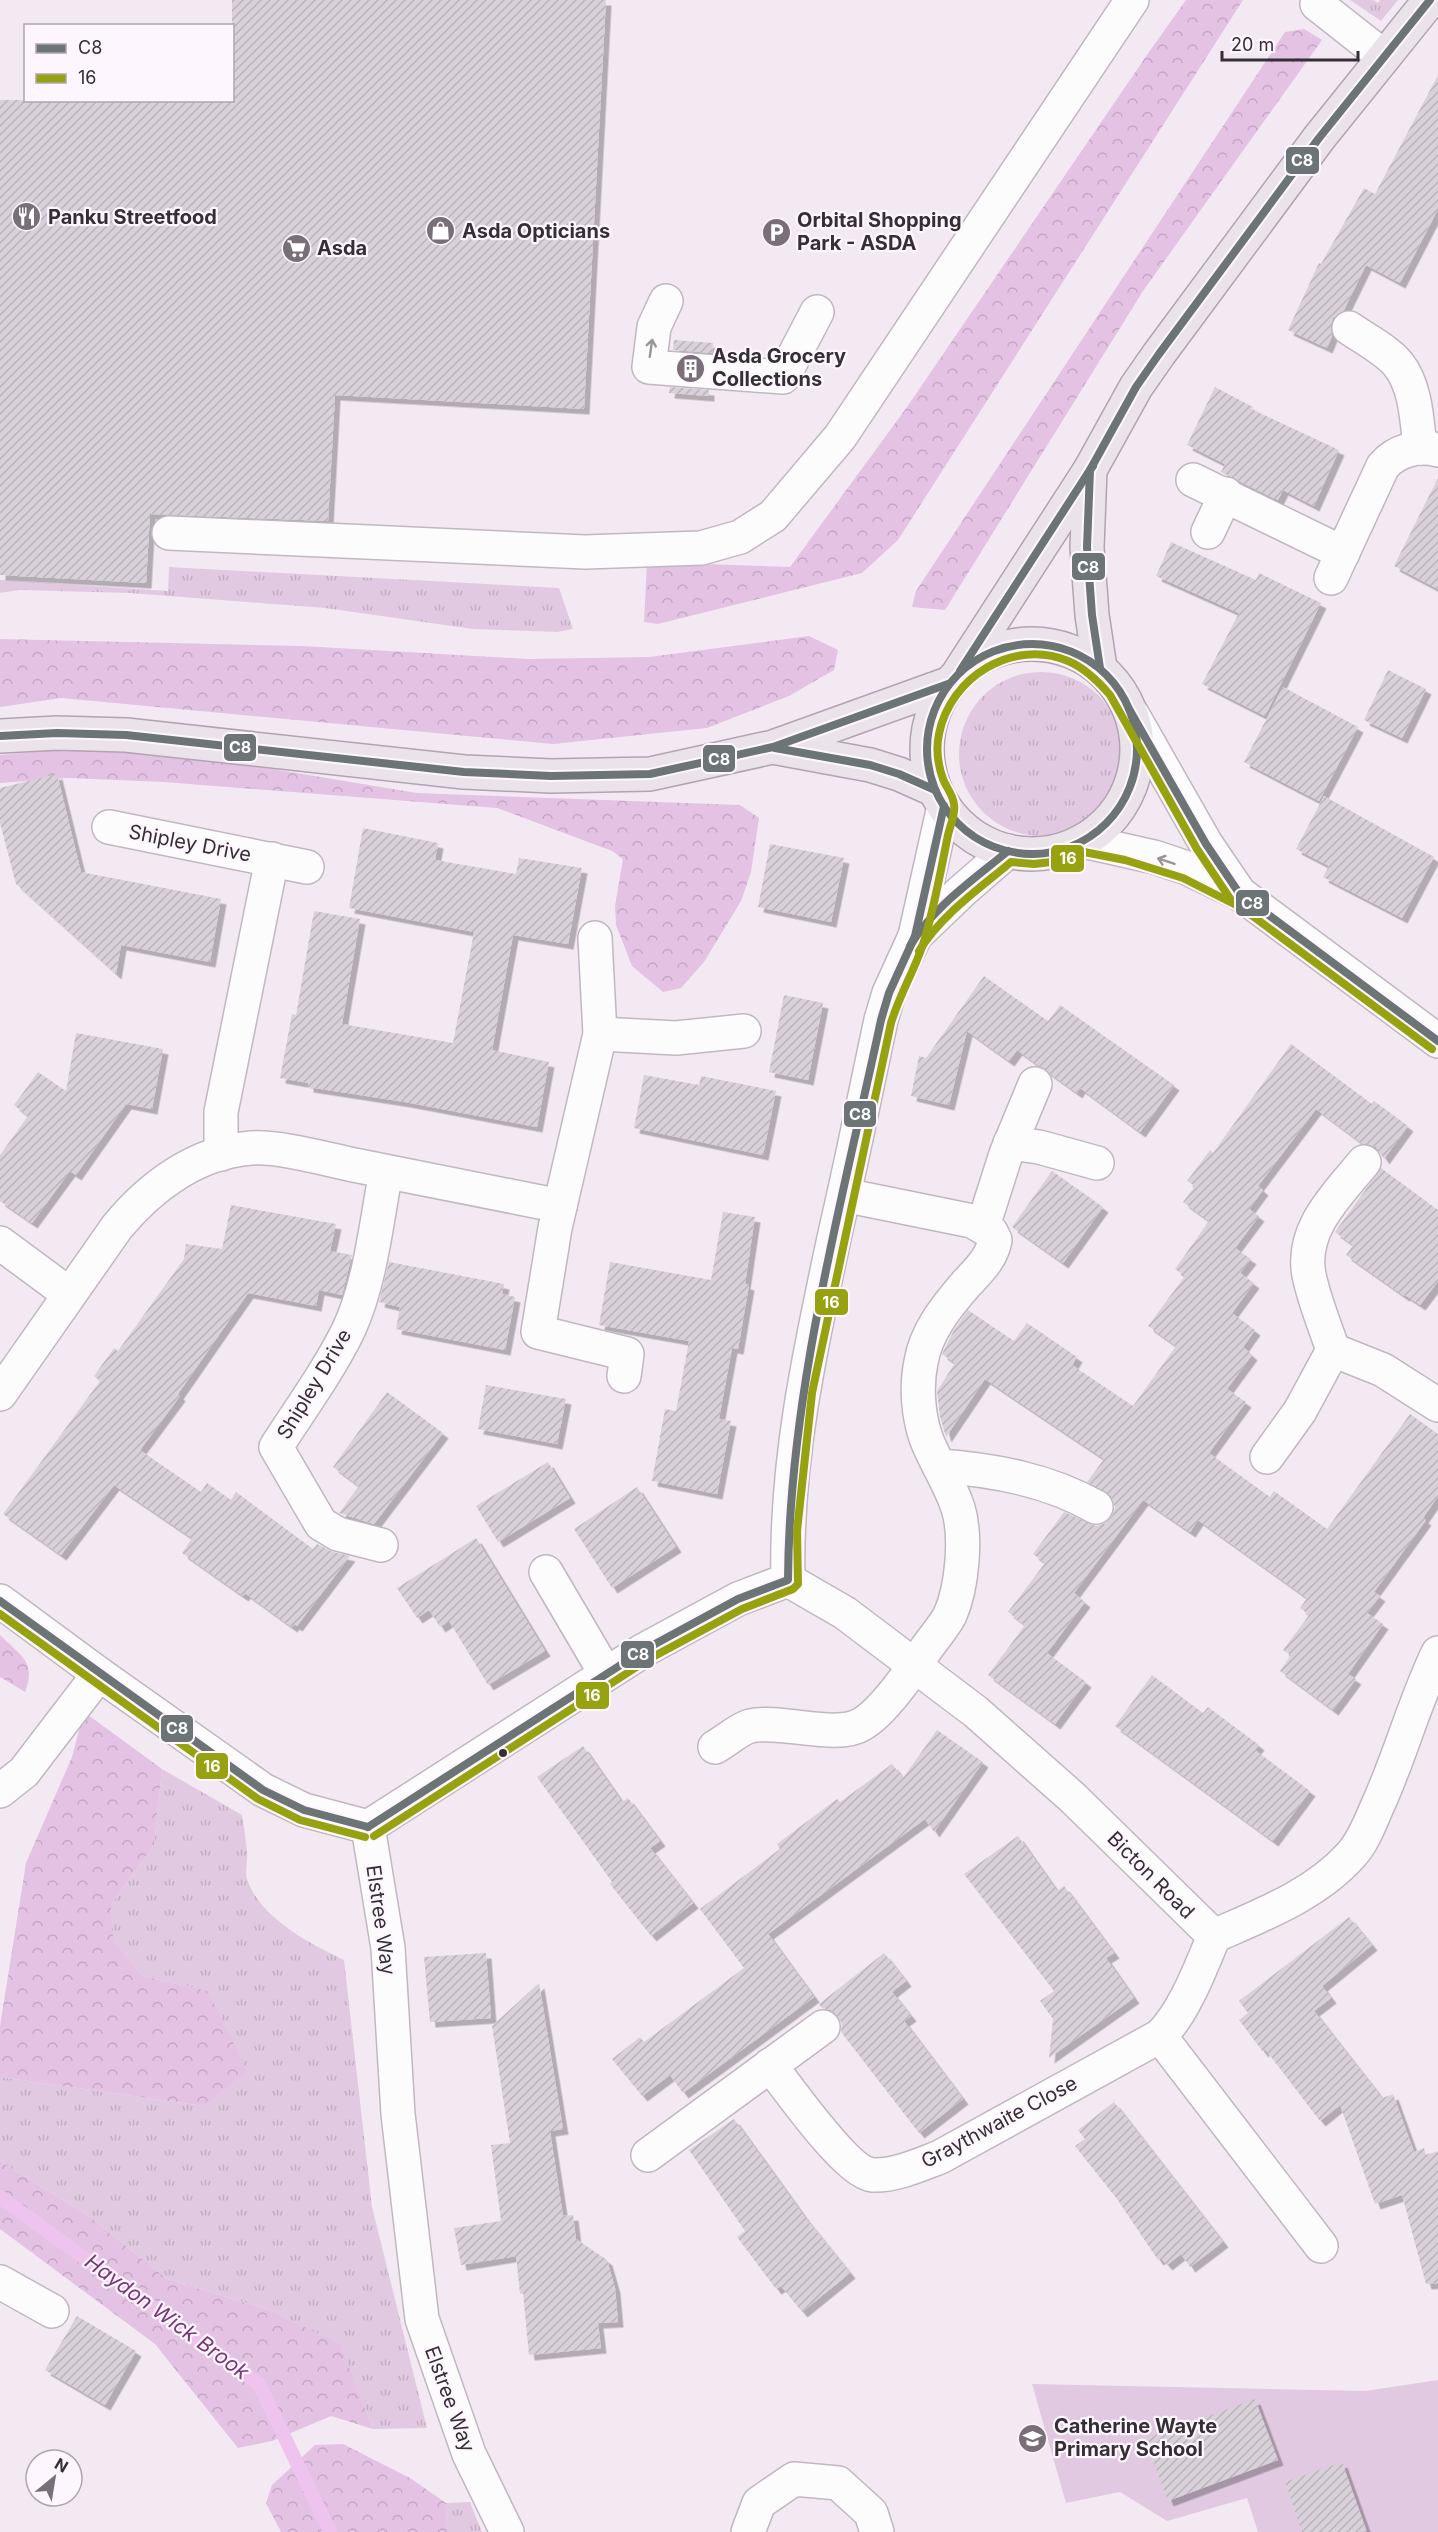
<svg xmlns="http://www.w3.org/2000/svg" width="1438" height="2532" viewBox="0 0 1438 2532" font-family="Inter,sans-serif">
	<style>
		.grass { fill: url(#grass-tufts) }
		.forest { fill: url(#forest-crowns) }
		.pitch { fill: #e1cae1 }
		.lines { fill: none; stroke-linecap: round; stroke-linejoin: round }
		.stream { stroke: #eec4ee; stroke-width: 14 }
		.building { fill: url(#building-hatch); filter: url(#shadow) }
		.minor-casing { stroke: #c0b8c0; stroke-width: 36 }
		.major-casing { stroke: #b2a3b2; stroke-width: 36 }
		.minor { stroke: #fdfcfd; stroke-width: 33 }
		.major { stroke: #eae4ea; stroke-width: 33 }
		.bus-1-casing { stroke: #fef6fe; stroke-width: 12 }
		.bus-2-casing { stroke: #fef6fe; stroke-width: 12 }
		.bus-1 { stroke: #6c7476; stroke-width: 8 }
		.bus-2 { stroke: #97a210; stroke-width: 8 }
		.oneway { stroke: #999599 }
		.bus-dot { fill: #352e35; stroke: #fef6fe; stroke-width: 2 }
		.labels { text-anchor: middle; stroke-width: 4.5; stroke-linejoin: round; paint-order: stroke }
		.poi-label { font-size: 20px; font-weight: bold; fill: #352e35; stroke: #fef6fe; text-anchor: start }
		.street-label { font-size: 20px; fill: #352e35; stroke: #fef6fe }
		.water-label { font-size: 21px; font-style: italic; fill: #763577; stroke: #fef6fe }
		.line-badge { stroke: #fef6fe; stroke-width: 2 }
		.badge-label { font-size: 16px; text-anchor: middle; font-weight: bold; fill: #fff }
	</style>
	<defs>
		<pattern id="grass-tufts" width="24" height="20" patternUnits="userSpaceOnUse" patternTransform="scale(1.5)"><rect width="24" height="20" fill="#e1cae1"/><path d="M3 7l-1-3M5 7V3M7 7l1-3M15 17l-1-3M17 17v-4M19 17l1-3" fill="none" stroke="#c2aec2"/></pattern>
		<pattern id="forest-crowns" width="20" height="18" patternUnits="userSpaceOnUse" patternTransform="scale(1.5)"><rect width="20" height="18" fill="#e4c2e4"/><path d="M2 6a3 3 0 1 1 6 0M12 15a3 3 0 1 1 6 0" fill="none" stroke="#c4a7c4"/></pattern>
		<pattern id="building-hatch" width="6" height="6" patternUnits="userSpaceOnUse" patternTransform="scale(1.5)"><rect width="6" height="6" fill="#d9d1d9"/><path d="M-1 1l2-2M0 6l6-6M5 7l2-2" fill="none" stroke="#bbb4bb"/></pattern>
		<filter id="shadow"><feDropShadow dx="5.5" dy="5.5" stdDeviation="0" flood-color="#0004"/></filter>
	</defs>
	<rect width="100%" height="100%" fill="#f3e9f3"/>
	<g class="grass">
		<polygon points="1350,0 1373,0 1378,3 1380,0 1398,0 1381,21"/>
		<polygon points="169,567 559,588 573,629 557,632 473,629 325,608 130,593 20,590 0,593 0,580 168,591"/>
		<circle cx="1041" cy="754" r="82"/>
		<path d="M162,1769L242,1815C244,1827 246,1840 247,1852C248,1860 245,1871 247,1879C260,1918 310,1944 344,1960L372,2207L427,2428L373,2429L339,2344L269,2310L167,2279L90,2217L0,2161V2077L204,2106L208,1991L143,1976L112,1942L111,1905L154,1845Z"/>
		<polygon points="470,2502 482,2532 447,2532 446,2503"/>
	</g>
	<g class="forest">
		<polygon points="1186,0 1243,0 898,540 862,573 658,624 644,622 647,562 790,567 907,407 1149,52"/>
		<polygon points="1304,29 1322,40 1143,291 945,610 912,607 916,591 1285,32"/>
		<polygon points="809,636 838,650 834,670 789,696 707,728 553,744 61,698 0,707 0,639 302,646 528,659 649,657"/>
		<polygon points="99,746 229,762 417,793 740,805 759,818 751,872 741,901 704,962 681,988 663,992 632,966 616,925 615,906 623,859 612,851 497,808 164,782 68,778 0,783 0,755"/>
		<path d="M0,1635C20,1655 37,1662 25,1692L0,1677Z"/>
		<polygon points="84,1712 162,1769 154,1845 111,1905 113,1942 143,1976 208,1991 247,2071 204,2106 0,2077 0,2026 26,1863 72,1757"/>
		<polygon points="0,2161 90,2217 167,2279 269,2310 340,2344 373,2429 331,2416 272,2441 238,2448 155,2344 0,2229"/>
		<polygon points="343,2444 410,2478 446,2503 447,2532 281,2532 266,2503 272,2485 315,2445"/>
	</g>
	<polygon class="pitch" points="1438,2380 1438,2532 1258,2532 1247,2498 1167,2521 1120,2492 1066,2503 1032,2384 1365,2391"/>
	<g class="lines">
		<polyline class="stream" points="0,2197 259,2384 330,2532"/>
	</g>
	<g class="building">
		<polygon points="232,0 606,0 584,409 335,395 328,521 150,514 146,583 0,575 0,100 232,100"/>
		<polygon points="1438,75 1438,209 1400,283 1366,265 1344,310 1333,318 1330,327 1332,336 1327,348 1288,330 1319,263 1321,264 1364,188 1375,194"/>
		<polygon points="674,340 713,343 712,353 673,350"/>
		<polygon points="670,387 709,390 709,396 669,393"/>
		<polygon points="1215,387 1253,407 1251,409 1339,450 1314,506 1283,490 1278,500 1261,492 1221,472 1225,464 1187,445"/>
		<polygon points="1438,478 1438,589 1394,566"/>
		<polygon points="1171,542 1256,580 1259,573 1321,603 1265,716 1202,684 1239,613 1156,576"/>
		<polygon points="1388,670 1426,689 1402,738 1364,720"/>
		<polygon points="1283,687 1358,727 1319,801 1244,762"/>
		<polygon points="57,774 81,872 221,899 210,962 121,945 116,974 16,884 0,823 0,788"/>
		<polygon points="1324,796 1434,857 1402,918 1323,877 1329,866 1296,849"/>
		<polygon points="363,828 438,843 435,860 516,874 519,858 582,868 568,944 513,935 492,1050 549,1062 537,1127 405,1102 308,1087 308,1083 280,1078 292,1014 296,1015 314,911 360,919 342,1024 453,1043 474,932 349,908"/>
		<polygon points="770,844 844,858 831,922 758,907"/>
		<polygon points="984,976 1048,1021 1060,1005 1174,1085 1140,1132 1080,1088 1077,1093 1017,1050 1009,1061 967,1031 949,1105 911,1096 919,1056 926,1058"/>
		<polygon points="784,995 823,1003 808,1080 769,1072"/>
		<polygon points="76,1033 163,1049 152,1109 126,1104 76,1175 70,1171 32,1223 0,1201 0,1155 28,1116 14,1105 38,1072 66,1091"/>
		<polygon points="1291,1044 1372,1104 1374,1101 1408,1126 1384,1159 1376,1147 1363,1144 1316,1109 1258,1186 1263,1190 1249,1209 1259,1216 1235,1248 1251,1259 1240,1273 1254,1283 1232,1313 1255,1330 1243,1347 1252,1355 1227,1389 1246,1402 1209,1453 1270,1497 1274,1491 1327,1529 1410,1414 1438,1434 1438,1496 1423,1518 1426,1520 1374,1592 1380,1596 1367,1613 1383,1624 1348,1674 1356,1679 1333,1710 1280,1671 1291,1655 1283,1650 1309,1615 1300,1608 1307,1598 1198,1520 1190,1532 1143,1500 1074,1593 1085,1602 1047,1653 1086,1682 1055,1724 988,1675 1025,1625 1008,1612 1045,1563 1033,1554 1064,1512 1096,1526 1106,1523 1112,1516 1115,1507 1111,1496 1087,1482 1104,1459 985,1379 946,1437 940,1416 937,1391 955,1363 942,1354 954,1330 968,1310 1014,1341 1027,1323 1077,1357 1072,1365 1133,1406 1176,1346 1148,1326 1185,1276 1175,1269 1209,1221 1183,1202 1195,1186 1187,1181 1210,1150 1213,1153"/>
		<polygon points="644,1075 699,1085 701,1076 776,1091 763,1155 634,1128"/>
		<polygon points="1381,1168 1438,1210 1438,1281 1420,1305 1405,1295 1404,1296 1346,1255 1353,1245 1335,1232"/>
		<polygon points="1052,1171 1103,1207 1063,1263 1012,1227"/>
		<polygon points="231,1205 336,1224 330,1251 352,1255 342,1295 319,1290 316,1306 248,1293 178,1394 180,1396 140,1450 201,1492 207,1483 231,1500 236,1492 313,1549 317,1544 333,1552 350,1556 297,1626 294,1624 292,1627 245,1593 243,1596 182,1553 192,1538 114,1485 61,1555 3,1514 100,1381 94,1376 114,1348 118,1351 184,1259 186,1244 222,1249"/>
		<polygon points="723,1212 755,1217 745,1284 749,1285 738,1349 732,1348 719,1419 731,1421 717,1494 652,1481 665,1409 676,1411 689,1341 599,1325 610,1262 711,1280"/>
		<polygon points="389,1262 504,1284 502,1294 515,1297 505,1350 396,1329 400,1307 379,1302"/>
		<polygon points="486,1385 566,1399 557,1444 478,1429"/>
		<polygon points="387,1392 443,1433 374,1524 339,1513 359,1486 333,1467"/>
		<polygon points="548,1462 570,1498 498,1542 476,1506"/>
		<polygon points="637,1487 676,1547 612,1588 574,1529"/>
		<polygon points="476,1538 545,1651 488,1685 449,1621 440,1627 429,1610 417,1618 397,1588"/>
		<polygon points="1152,1675 1203,1713 1208,1707 1259,1745 1255,1750 1310,1791 1273,1841 1115,1726"/>
		<polygon points="937,1730 983,1762 934,1832 925,1819 768,1934 814,1997 683,2093 670,2075 642,2096 612,2059 640,2037 644,2042 744,1968 700,1909 780,1849 777,1844 837,1799 840,1802 892,1764 903,1778"/>
		<polygon points="583,1746 622,1802 628,1798 660,1841 650,1848 693,1903 651,1936 610,1884 612,1882 537,1777"/>
		<polygon points="1018,1836 1057,1891 1064,1886 1114,1953 1106,1958 1134,1998 1049,2058 1053,2019 1040,2001 1054,1991 964,1874"/>
		<polygon points="1349,1917 1372,1945 1322,1986 1331,1998 1314,2011 1382,2098 1393,2094 1414,2152 1424,2148 1426,2155 1438,2151 1438,2283 1426,2284 1402,2195 1375,2204 1340,2105 1320,2121 1265,2049 1263,2052 1239,2020 1248,2013 1239,2001"/>
		<polygon points="486,1953 491,2018 430,2022 424,1957"/>
		<polygon points="884,1953 906,1981 892,1992 911,2016 904,2021 963,2099 919,2133 841,2032 842,2024 838,2016 831,2010 822,2008 819,2004"/>
		<polygon points="539,1983 563,2129 550,2131 563,2216 573,2215 576,2239 607,2260 615,2288 618,2322 598,2323 601,2348 529,2355 523,2293 520,2294 516,2256 461,2265 454,2228 501,2221 491,2145 510,2143 492,2026"/>
		<polygon points="1114,2102 1223,2242 1190,2267 1181,2254 1167,2265 1161,2258 1158,2260 1117,2199 1075,2146 1085,2139 1078,2130"/>
		<polygon points="734,2119 804,2216 850,2273 802,2312 781,2286 776,2289 737,2237 745,2231 689,2150"/>
		<polygon points="77,2316 136,2351 105,2405 45,2370"/>
		<polygon points="1255,2399 1278,2460 1168,2501 1145,2439"/>
		<polygon points="1342,2462 1367,2532 1302,2532 1285,2482"/>
	</g>
	<g class="lines">
		<defs>
			<g id="minor">
				<polyline points="1317,4 1383,56"/>
				<polyline points="666,301 654,327 649,367 783,377 817,312"/>
				<path d="M1349,328C1365,339 1385,349 1398,364C1416,386 1417,421 1420,448"/>
				<polyline points="1193,480 1343,553"/>
				<polyline points="1208,532 1226,494"/>
				<polyline points="169,533 585,552 701,548 740,537 773,516 840,437 1132,0"/>
				<path d="M1331,578L1383,466C1397,450 1418,445 1438,450"/>
				<polyline points="1132,714 1206,844 1238,891"/>
				<polyline points="109,827 307,867"/>
				<polyline points="1083,841 1154,857 1187,868 1239,893 1438,1041"/>
				<polyline points="915,936 962,891 1008,851"/>
				<polyline points="595,938 600,1034 555,1228 538,1332 627,1354 624,1376"/>
				<polyline points="600,1034 676,1038 744,1031"/>
				<polyline points="1010,1143 1039,1147 1097,1163"/>
				<polyline points="221,1154 221,1112 272,859"/>
				<polyline points="983,1226 1006,1154 1035,1084"/>
				<polyline points="0,1243 69,1294"/>
				<polyline points="1333,1350 1383,1370 1438,1405"/>
				<path d="M0,1394L117,1227C150,1187 196,1152 251,1148C280,1146 325,1159 354,1165C423,1179 492,1192 560,1206"/>
				<path d="M1267,1457L1300,1411L1333,1350C1325,1326 1314,1300 1309,1275C1300,1229 1338,1194 1364,1162"/>
				<path d="M939,1466C995,1470 1048,1480 1096,1507"/>
				<path d="M381,1545L338,1534L321,1524L276,1447C301,1408 329,1370 349,1329C371,1281 376,1223 386,1172"/>
				<polyline points="546,1572 606,1674"/>
				<path d="M788,1580L845,1613L976,1712L1073,1798L1214,1936C1262,1915 1315,1895 1351,1855C1363,1842 1370,1823 1377,1807C1400,1757 1414,1703 1438,1653"/>
				<polyline points="0,1601 99,1674 263,1790 304,1810 368,1827"/>
				<path d="M715,1747C726,1741 739,1729 750,1726C782,1719 837,1740 862,1724C882,1713 911,1672 924,1652C932,1640 943,1628 950,1615C962,1588 967,1537 958,1508C950,1483 935,1462 926,1438C918,1415 916,1386 921,1362C926,1332 946,1307 966,1284C978,1271 992,1258 995,1240L991,1232L972,1221L844,1195"/>
				<polyline points="0,1791 24,1772 99,1674"/>
				<path d="M368,1827L644,1650L738,1599L788,1580C785,1461 811,1345 836,1229C852,1160 866,1090 881,1020L889,993L915,936L944,806"/>
				<polyline points="368,1827 388,1948 398,2114 422,2319 469,2454 507,2532"/>
				<path d="M1214,1936C1201,1967 1184,2013 1160,2036L1321,2246"/>
				<path d="M770,2065C788,2088 847,2173 873,2175C895,2176 919,2165 940,2157L1160,2036"/>
				<polyline points="648,2155 823,2027"/>
				<polyline points="0,2282 52,2311"/>
				<polyline points="748,2532 759,2503 794,2479 838,2483 871,2513 877,2532"/>
			</g>
			<g id="major">
				<polyline points="1090,470 1087,547 1092,615 1100,668"/>
				<circle cx="1032" cy="749" r="105"/>
				<polyline points="960,671 1090,470 1136,387 1159,354 1319,138 1430,0"/>
				<polyline points="0,736 57,733 126,735 464,772 551,776 650,774 773,747 948,684"/>
				<polyline points="778,748 870,765 899,774 935,790"/>
			</g>
		</defs>
		<use href="#minor" class="minor-casing"/>
		<use href="#major" class="major-casing"/>
		<use href="#minor" class="minor"/>
		<use href="#major" class="major"/>
		<defs>
			<g id="bus-1">
				<polyline points="1093,466 1090,470 1087,547 1092,615 1100,668"/>
				<circle cx="1032" cy="749" r="105"/>
				<polyline points="960,671 1090,470 1136,387 1159,354 1319,138 1430,0"/>
				<polyline points="1129,709 1206,844 1239,893 1438,1041"/>
				<polyline points="0,736 57,733 126,735 464,772 551,776 650,774 773,747 948,684"/>
				<polyline points="775,748 870,765 899,774 935,790"/>
				<path d="M910,946C933,907 973,880 1008,851"/>
				<polyline points="0,1601 263,1790 304,1810 368,1827"/>
				<path d="M368,1827L644,1650L738,1599L788,1580C789,1392 842,1203 881,1020L889,993L915,936L944,806"/>
			</g>
			<g id="bus-2">
				<path d="M919,951C941,915 979,889 1011,862L1034,864L1060,861L1084,852L1125,860L1183,878L1242,908"/>
				<polyline points="0,1614 258,1799 300,1820 365,1837"/>
				<path d="M374,1836L649,1659L742,1609L793,1589L798,1584L797,1531L812,1393L891,1023C900,993 917,966 925,938C935,904 941,869 948,835C950,826 956,813 954,804C953,795 946,787 943,779C938,765 936,748 939,734C950,677 1013,638 1068,661C1085,668 1098,681 1110,695L1197,849L1231,900L1432,1049"/>
			</g>
		</defs>
		<use href="#bus-1" class="bus-1-casing"/>
		<use href="#bus-2" class="bus-2-casing"/>
		<use href="#bus-1" class="bus-1"/>
		<use href="#bus-2" class="bus-2"/>
	</g>
	<defs><path id="oneway-shaft" d="M-6 0H5M1.5-3L5.5 0L1.5 3" fill="none" stroke-width="1.6" stroke-linecap="round" stroke-linejoin="round" transform="scale(1.5)"/></defs>
	<g class="oneway">
		<use href="#oneway-shaft" transform="translate(651 348) rotate(-82)"/>
		<use href="#oneway-shaft" transform="translate(1166 861) rotate(-161)"/>
	</g>
	<defs>
		<symbol id="restaurant-disc" viewBox="-11 -11 22 22"><circle r="9.5" fill="#786f78" stroke="#fef6fe"/><path d="M-5-6h1v4h1v-4h1v4h1v-4h1v5L-1.5 .5V6h-2V.5L-5-1ZM5-6V6H3V1.5H1.5Q1.5-4 5-6Z" fill="#fff"/></symbol>
		<symbol id="shop-disc" viewBox="-11 -11 22 22"><circle r="9.5" fill="#786f78" stroke="#fef6fe"/><path d="M-5-2.5h2.3a2.7 3.5 0 0 1 5.4 0H5L5.5 6h-11ZM-1.5-2.5h3a1.5 2.3 0 0 0-3 0Z" fill="#fff"/></symbol>
		<symbol id="parking-disc" viewBox="-11 -11 22 22"><circle r="9.5" fill="#786f78" stroke="#fef6fe"/><path d="M-3.5-5.5H1a3.5 3.5 0 0 1 0 7H-1V5.5H-3.5ZM-1-3.4V-.6H.8a1.4 1.4 0 0 0 0-2.8Z" fill="#fff"/></symbol>
		<symbol id="supermarket-disc" viewBox="-11 -11 22 22"><circle r="9.5" fill="#786f78" stroke="#fef6fe"/><path d="M-6-5.5h2.5l.6 2H6L4.5 2H-2.5L-4.4-4H-6ZM-1.5 3.2a1.3 1.3 0 1 0 .1 0ZM3 3.2a1.3 1.3 0 1 0 .1 0Z" fill="#fff"/></symbol>
		<symbol id="building-disc" viewBox="-11 -11 22 22"><circle r="9.5" fill="#786f78" stroke="#fef6fe"/><path d="M-4-6H4V6H1V3H-1V6H-4ZM-2.5-4.3h1.7v1.8h-1.7ZM.8-4.3h1.7v1.8H.8ZM-2.5-1h1.7V.8h-1.7ZM.8-1h1.7V.8H.8Z" fill="#fff"/></symbol>
		<symbol id="school-disc" viewBox="-11 -11 22 22"><circle r="9.5" fill="#786f78" stroke="#fef6fe"/><path d="M0-5L7-2L0 1L-7-2ZM-4 1L0 2.5L4 1V4Q0 6-4 4Z" fill="#fff"/></symbol>
	</defs>
	<g fill-rule="evenodd">
		<use href="#restaurant-disc" x="10" y="200" width="33" height="33"/>
		<use href="#shop-disc" x="424" y="214" width="33" height="33"/>
		<use href="#parking-disc" x="760" y="216" width="33" height="33"/>
		<use href="#supermarket-disc" x="280" y="232" width="33" height="33"/>
		<use href="#building-disc" x="674" y="352" width="33" height="33"/>
		<use href="#school-disc" x="1016" y="2422" width="33" height="33"/>
	</g>
	<circle class="bus-dot" cx="503" cy="1753" r="5"/>
	<g class="labels">
		<g class="poi-label">
			<text x="48" y="224">Panku Streetfood</text>
			<text x="797" y="227">Orbital Shopping<tspan x="797" dy="23">Park - ASDA</tspan></text>
			<text x="462" y="238">Asda Opticians</text>
			<text x="317" y="255">Asda</text>
			<text x="712" y="363">Asda Grocery<tspan x="712" dy="23">Collections</tspan></text>
			<text x="1054" y="2433">Catherine Wayte<tspan x="1054" dy="23">Primary School</tspan></text>
		</g>
		<g class="street-label">
			<text transform="translate(190 843) rotate(11)" y="7">Shipley Drive</text>
			<text transform="translate(314 1384) rotate(-59)" y="7">Shipley Drive</text>
			<text transform="translate(1151 1875) rotate(45)" y="7">Bicton Road</text>
			<text transform="translate(381 1920) rotate(82)" y="7">Elstree Way</text>
			<text transform="translate(999 2122) rotate(-28)" y="7">Graythwaite Close</text>
			<text transform="translate(450 2399) rotate(70)" y="7">Elstree Way</text>
		</g>
		<g class="water-label">
			<text transform="translate(167 2317) rotate(36)" y="7">Haydon Wick Brook</text>
		</g>
	</g>
	<g class="line-badge">
		<rect x="1285" y="146" width="35" height="29" rx="6" fill="#6c7476"/>
		<rect x="1071" y="552" width="35" height="29" rx="6" fill="#6c7476"/>
		<rect x="223" y="733" width="34" height="29" rx="6" fill="#6c7476"/>
		<rect x="702" y="744" width="34" height="29" rx="6" fill="#6c7476"/>
		<rect x="1050" y="844" width="35" height="29" rx="6" fill="#97a210"/>
		<rect x="1235" y="889" width="35" height="28" rx="6" fill="#6c7476"/>
		<rect x="843" y="1100" width="34" height="28" rx="6" fill="#6c7476"/>
		<rect x="814" y="1288" width="35" height="28" rx="6" fill="#97a210"/>
		<rect x="620" y="1640" width="35" height="29" rx="6" fill="#6c7476"/>
		<rect x="575" y="1681" width="35" height="29" rx="6" fill="#97a210"/>
		<rect x="160" y="1714" width="34" height="29" rx="6" fill="#6c7476"/>
		<rect x="195" y="1752" width="34" height="28" rx="6" fill="#97a210"/>
	</g>
	<g class="badge-label">
		<text x="1302" y="166">C8</text>
		<text x="1088" y="573">C8</text>
		<text x="240" y="753">C8</text>
		<text x="719" y="765">C8</text>
		<text x="1068" y="864">16</text>
		<text x="1252" y="909">C8</text>
		<text x="860" y="1120">C8</text>
		<text x="831" y="1308">16</text>
		<text x="638" y="1660">C8</text>
		<text x="592" y="1701">16</text>
		<text x="177" y="1734">C8</text>
		<text x="212" y="1772">16</text>
	</g>
	<rect x="24" y="24" width="210" height="78" fill="#fef6fe" stroke="#aea6ae" stroke-width="1.5"/>
	<rect x="36" y="44" width="30" height="9" fill="#6c7476" stroke="#aea6ae" stroke-width="1.5"/>
	<text x="78" y="54" font-size="18" fill="#352e35">C8</text>
	<rect x="36" y="74" width="30" height="9" fill="#97a210" stroke="#aea6ae" stroke-width="1.5"/>
	<text x="78" y="84" font-size="18" fill="#352e35">16</text>
	<g transform="translate(54 2478) rotate(30)"><circle r="28" fill="#fef6fe" stroke="#aea6ae" stroke-width="1.5"/>
	<path d="M0-4.5L10 22L0 15L-10 22Z" fill="#786f78"/>
	<text y="-9" font-size="16" font-weight="bold" text-anchor="middle" fill="#352e35">N</text>
	</g>
	<path d="M1222 51v9h136v-9" fill="none" stroke="#352e35" stroke-width="3"/>
	<text x="1231" y="51" font-size="18" fill="#352e35" stroke="#fef6fe" stroke-width="4.5" paint-order="stroke">20 m</text>
</svg>
